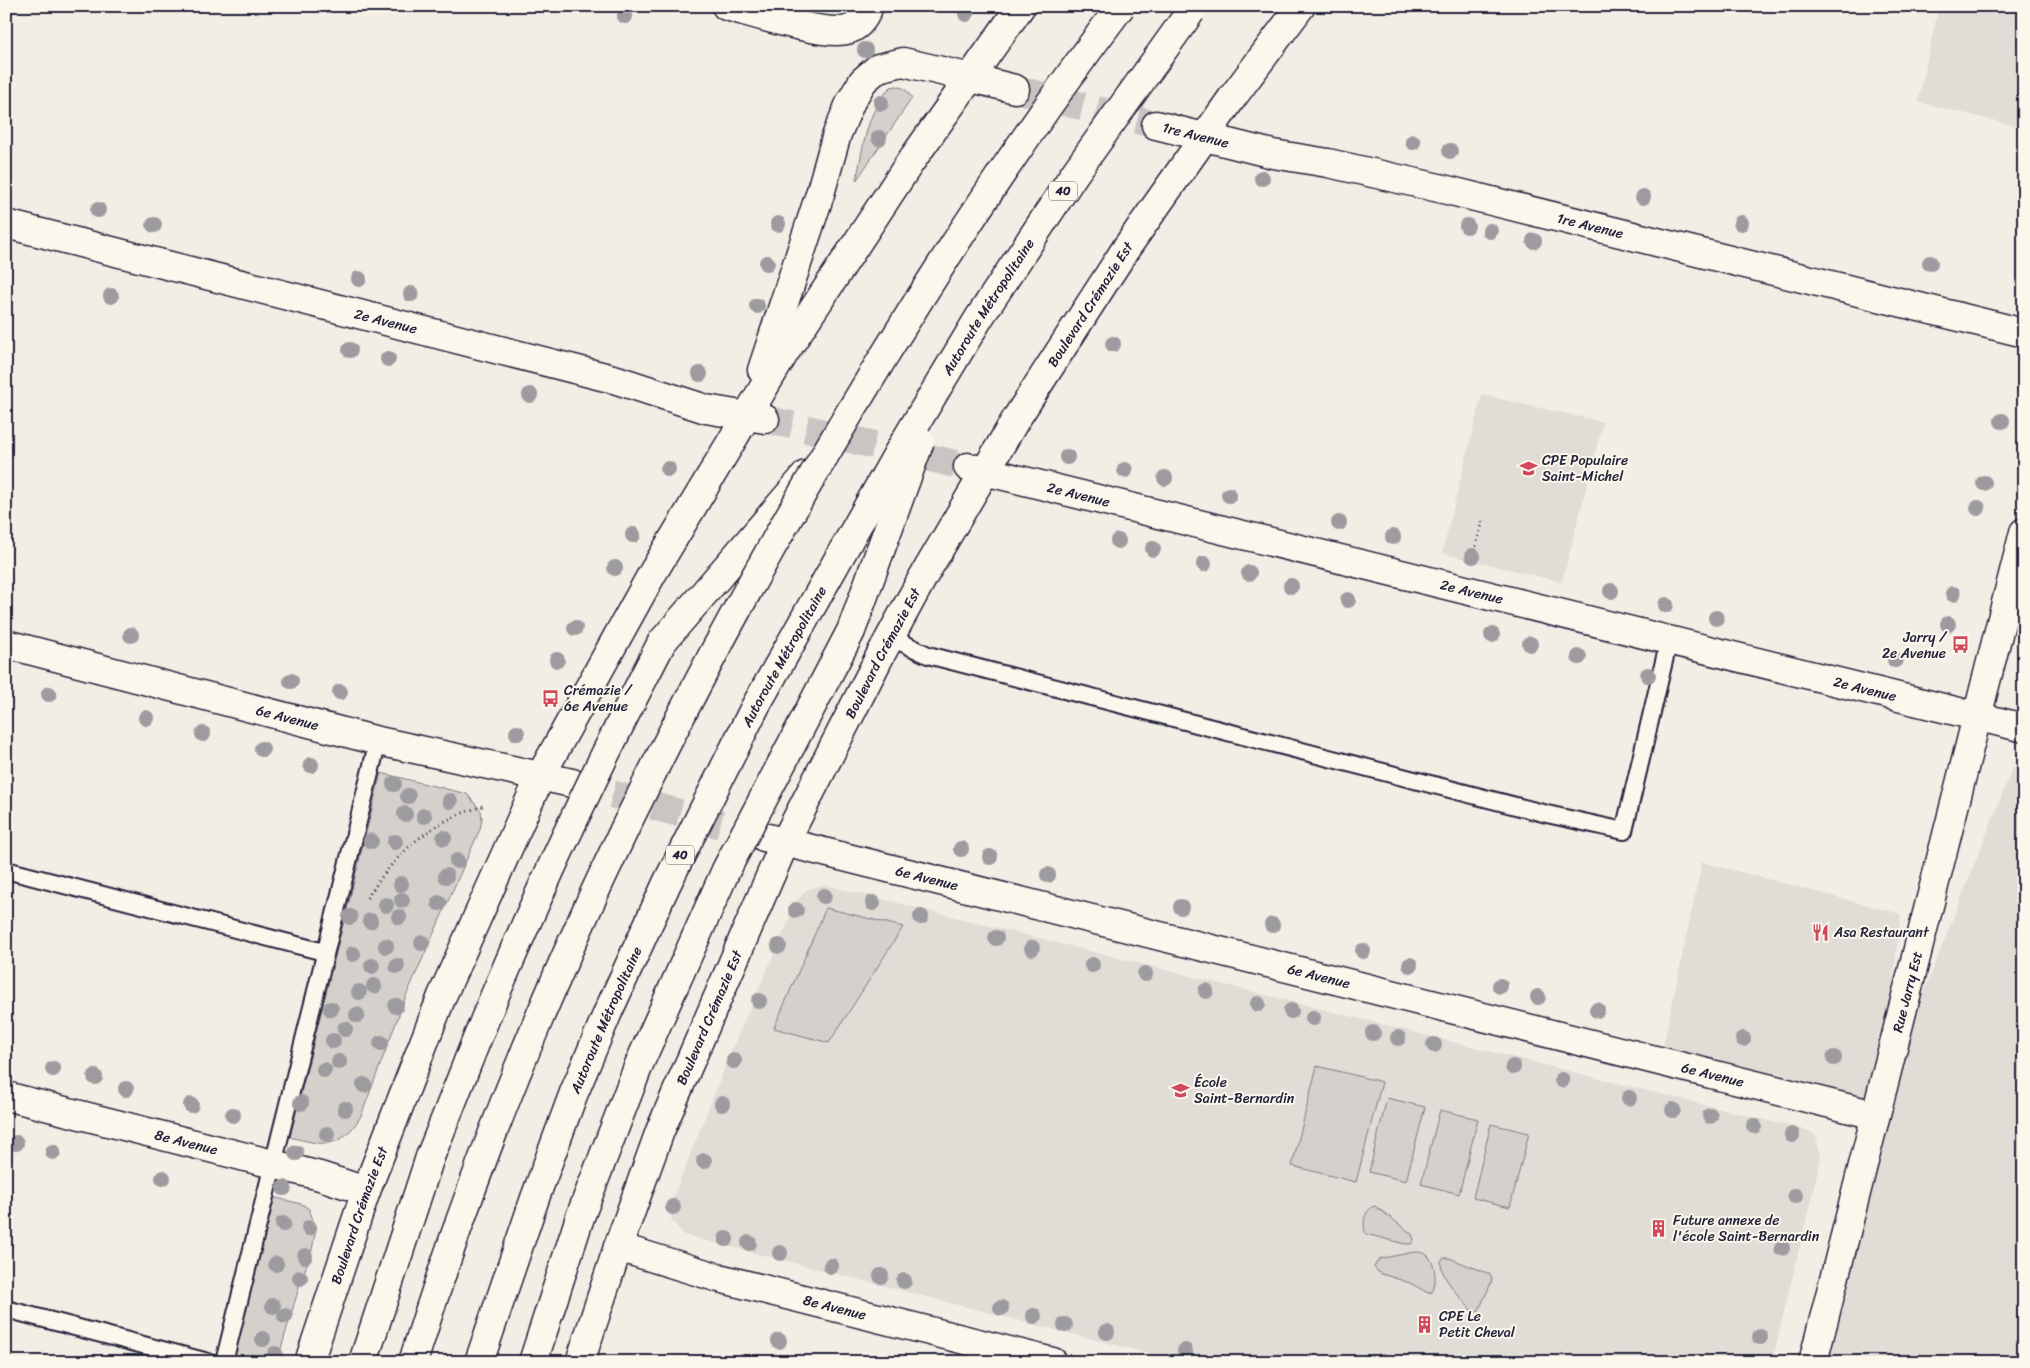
<svg xmlns="http://www.w3.org/2000/svg" width="2030" height="1368" viewBox="0 0 2030 1368" font-family="Sriracha,sans-serif">
	<style>
		.built { fill: #e0dcd6 }
		.green { fill: #d4d1cc; stroke: #7b7a84 }
		.lines { fill: none; stroke-linecap: round; stroke-linejoin: round }
		.minor-tunnel { stroke: #c8c5c3; stroke-width: 28; stroke-dasharray: 28 14; stroke-linecap: butt }
		.service-casing { stroke: #22223b; stroke-width: 20 }
		.minor-casing { stroke: #22223b; stroke-width: 31 }
		.tertiary-casing { stroke: #22223b; stroke-width: 31 }
		.secondary-casing { stroke: #22223b; stroke-width: 31 }
		.motorway-casing { stroke: #22223b; stroke-width: 31 }
		.path { stroke: #22223b; stroke-width: 3; stroke-dasharray: 1 4; stroke-linecap: butt }
		.service { stroke: #fbf7ec; stroke-width: 16 }
		.minor { stroke: #fbf7ec; stroke-width: 28 }
		.tertiary { stroke: #fbf7ec; stroke-width: 28 }
		.secondary { stroke: #fbf7ec; stroke-width: 28 }
		.motorway { stroke: #fbf7ec; stroke-width: 28 }
		.motorway-bridge-casing { stroke: #22223b; stroke-width: 31; stroke-linecap: butt }
		.motorway-bridge { stroke: #fbf7ec; stroke-width: 28 }
		.tree { fill: #9d9b9f }
		.labels { text-anchor: middle; stroke-width: 4; stroke-linejoin: round; paint-order: stroke }
		.shield { fill: #fbf7ec; stroke: #636270; stroke-width: 1 }
		.shield-label { font-size: 12px; font-weight: bold; fill: #22223b }
		.street-label { font-size: 14px; fill: #22223b; stroke: #fbf7ec }
		.poi-label { font-size: 14px; fill: #22223b; stroke: #fbf7ec; text-anchor: start }
	</style>
	<rect width="100%" height="100%" fill="#f2eee5"/>
	<filter id="ink" filterUnits="userSpaceOnUse"><feTurbulence type="fractalNoise" baseFrequency=".02" numOctaves="2"/><feDisplacementMap in="SourceGraphic" scale="10" xChannelSelector="R" yChannelSelector="G"/><feConvolveMatrix kernelMatrix="1 2 1 2 8 2 1 2 1" color-interpolation-filters="sRGB"/></filter>
	<g filter="url(#ink)">
		<g class="built">
			<polygon points="1939,6 2024,6 2024,128 1918,102"/>
			<polygon points="1482,395 1603,422 1562,582 1442,553"/>
			<polygon points="2013,767 2024,770 2024,1362 1813,1362 1875,1115 1660,1062 1702,862 1901,914 1876,1113"/>
			<polygon points="826,885 1809,1131 1816,1136 1821,1158 1772,1362 1182,1362 684,1235 672,1221 670,1211 671,1203 732,1049 799,898 807,890 815,887"/>
		</g>
		<g class="green">
			<path d="M897,86L905,89L912,98L856,181C863,151 866,109 891,87Z"/>
			<path d="M381,773L467,794L481,811L482,819L480,829L406,996L361,1116C340,1150 325,1146 290,1137Z"/>
			<polygon points="826,908 903,927 829,1043 774,1028"/>
			<polygon points="1317,1066 1382,1082 1356,1182 1292,1166"/>
			<polygon points="1387,1098 1425,1107 1406,1181 1369,1172"/>
			<polygon points="1440,1110 1478,1119 1459,1194 1421,1184"/>
			<polygon points="1491,1124 1529,1133 1510,1207 1473,1198"/>
			<polygon points="272,1197 302,1204 309,1209 316,1228 312,1250 300,1284 277,1362 231,1362"/>
			<path d="M1375,1206L1412,1234L1414,1241L1411,1244H1405L1366,1234C1362,1225 1364,1209 1375,1206Z"/>
			<path d="M1414,1252C1420,1252 1425,1252 1429,1257C1436,1265 1437,1284 1432,1292L1428,1293L1410,1283L1382,1274L1377,1271L1374,1267L1379,1259Z"/>
			<path d="M1444,1258H1449L1490,1274L1492,1278L1491,1283L1479,1310L1475,1312L1470,1309C1460,1296 1440,1278 1441,1261Z"/>
		</g>
		<g class="lines">
			<g class="minor-tunnel">
				<polyline points="1015,89 1156,125"/>
				<polyline points="765,419 968,467"/>
				<polyline points="572,783 764,837"/>
			</g>
			<defs>
				<g id="service">
					<polyline points="890,637 928,655 1547,814 1624,831 1669,640"/>
					<polyline points="6,870 324,952"/>
					<polyline points="6,1309 208,1362"/>
					<polyline points="224,1362 378,741"/>
				</g>
				<g id="minor">
					<path d="M726,6C753,13 823,36 847,30C859,27 865,17 869,6"/>
					<polyline points="971,78 1015,89"/>
					<path id="s1" d="M1156,125L1273,154L1328,163L1439,188L2024,333"/>
					<path id="s2" d="M6,224L617,380L706,409L765,419"/>
					<path id="s3" d="M968,467L2024,728"/>
					<path id="s4" d="M6,644L378,741L572,783"/>
					<path id="s5" d="M764,837L1875,1115"/>
					<path id="s6" d="M6,1096L320,1176L366,1191"/>
					<path id="s7" d="M618,1247L719,1278L1053,1362"/>
				</g>
				<g id="tertiary">
					<path id="s8" d="M1813,1362L2024,532"/>
				</g>
				<g id="secondary">
					<polyline points="762,370 820,194 837,134 851,101 863,81 878,68 903,62 971,78"/>
					<path id="s9" d="M309,1362L366,1191L442,996L541,775L652,574L785,352L909,164L1021,6"/>
					<path id="s10" d="M580,1362L618,1247L660,1131L785,842L881,654L923,577L1016,419L1127,247L1232,98L1301,6"/>
				</g>
				<g id="motorway">
					<polyline points="662,642 806,475"/>
					<polyline points="363,1362 430,1157"/>
					<polyline points="533,1362 580,1217"/>
				</g>
			</defs>
			<use href="#service" class="service-casing"/>
			<use href="#minor" class="minor-casing"/>
			<use href="#tertiary" class="tertiary-casing"/>
			<use href="#secondary" class="secondary-casing"/>
			<use href="#motorway" class="motorway-casing"/>
			<g class="path">
				<polyline points="1472,561 1483,520"/>
				<path d="M367,898C399,850 428,823 483,806"/>
			</g>
			<use href="#service" class="service"/>
			<use href="#minor" class="minor"/>
			<use href="#tertiary" class="tertiary"/>
			<use href="#secondary" class="secondary"/>
			<use href="#motorway" class="motorway"/>
			<defs>
				<g id="motorway-bridge">
					<path d="M430,1157C453,1101 474,1044 498,988C548,871 603,755 662,642"/>
					<polyline points="580,1217 640,1062 726,870 851,631 920,441"/>
					<path d="M413,1362C510,1049 651,752 816,470C909,310 1009,154 1121,6"/>
					<path id="s11" d="M479,1362L535,1198L573,1095L608,1012L667,883L755,707L898,453L979,318L1075,173L1191,11"/>
				</g>
			</defs>
			<use href="#motorway-bridge" class="motorway-bridge-casing"/>
			<use href="#motorway-bridge" class="motorway-bridge"/>
		</g>
		<g class="tree">
			<circle cx="966" cy="14" r="8"/>
			<circle cx="625" cy="16" r="8"/>
			<circle cx="865" cy="50" r="8"/>
			<circle cx="881" cy="103" r="8"/>
			<circle cx="879" cy="138" r="8"/>
			<circle cx="1413" cy="142" r="8"/>
			<circle cx="1450" cy="151" r="8"/>
			<circle cx="1262" cy="178" r="8"/>
			<circle cx="1643" cy="197" r="8"/>
			<circle cx="98" cy="210" r="8"/>
			<circle cx="1741" cy="223" r="8"/>
			<circle cx="778" cy="224" r="8"/>
			<circle cx="154" cy="225" r="8"/>
			<circle cx="1467" cy="226" r="8"/>
			<circle cx="1490" cy="231" r="8"/>
			<circle cx="1534" cy="241" r="8"/>
			<circle cx="767" cy="263" r="8"/>
			<circle cx="1930" cy="263" r="8"/>
			<circle cx="359" cy="279" r="8"/>
			<circle cx="411" cy="294" r="8"/>
			<circle cx="111" cy="296" r="8"/>
			<circle cx="757" cy="306" r="8"/>
			<circle cx="1113" cy="344" r="8"/>
			<circle cx="350" cy="350" r="8"/>
			<circle cx="388" cy="359" r="8"/>
			<circle cx="700" cy="374" r="8"/>
			<circle cx="530" cy="395" r="8"/>
			<circle cx="2002" cy="421" r="8"/>
			<circle cx="1067" cy="457" r="8"/>
			<circle cx="668" cy="469" r="8"/>
			<circle cx="1125" cy="470" r="8"/>
			<circle cx="1165" cy="478" r="8"/>
			<circle cx="1984" cy="483" r="8"/>
			<circle cx="1229" cy="495" r="8"/>
			<circle cx="1978" cy="508" r="8"/>
			<circle cx="1339" cy="523" r="8"/>
			<circle cx="633" cy="535" r="8"/>
			<circle cx="1393" cy="537" r="8"/>
			<circle cx="1118" cy="541" r="8"/>
			<circle cx="1153" cy="549" r="8"/>
			<circle cx="1473" cy="556" r="8"/>
			<circle cx="1204" cy="564" r="8"/>
			<circle cx="615" cy="568" r="8"/>
			<circle cx="1249" cy="573" r="8"/>
			<circle cx="1291" cy="586" r="8"/>
			<circle cx="1611" cy="591" r="8"/>
			<circle cx="1953" cy="594" r="8"/>
			<circle cx="1348" cy="600" r="8"/>
			<circle cx="1666" cy="605" r="8"/>
			<circle cx="1716" cy="618" r="8"/>
			<circle cx="1948" cy="624" r="8"/>
			<circle cx="575" cy="628" r="8"/>
			<circle cx="131" cy="635" r="8"/>
			<circle cx="1492" cy="635" r="8"/>
			<circle cx="1530" cy="644" r="8"/>
			<circle cx="1579" cy="657" r="8"/>
			<circle cx="557" cy="660" r="8"/>
			<circle cx="1895" cy="660" r="8"/>
			<circle cx="1648" cy="675" r="8"/>
			<circle cx="291" cy="681" r="8"/>
			<circle cx="340" cy="692" r="8"/>
			<circle cx="49" cy="694" r="8"/>
			<circle cx="146" cy="718" r="8"/>
			<circle cx="517" cy="733" r="8"/>
			<circle cx="203" cy="734" r="8"/>
			<circle cx="262" cy="749" r="8"/>
			<circle cx="311" cy="765" r="8"/>
			<circle cx="394" cy="784" r="8"/>
			<circle cx="408" cy="796" r="8"/>
			<circle cx="450" cy="801" r="8"/>
			<circle cx="405" cy="814" r="8"/>
			<circle cx="424" cy="816" r="8"/>
			<circle cx="444" cy="838" r="8"/>
			<circle cx="371" cy="841" r="8"/>
			<circle cx="395" cy="842" r="8"/>
			<circle cx="961" cy="849" r="8"/>
			<circle cx="990" cy="857" r="8"/>
			<circle cx="457" cy="861" r="8"/>
			<circle cx="1048" cy="875" r="8"/>
			<circle cx="446" cy="876" r="8"/>
			<circle cx="401" cy="884" r="8"/>
			<circle cx="824" cy="896" r="8"/>
			<circle cx="402" cy="900" r="8"/>
			<circle cx="439" cy="903" r="8"/>
			<circle cx="873" cy="903" r="8"/>
			<circle cx="386" cy="905" r="8"/>
			<circle cx="1181" cy="907" r="8"/>
			<circle cx="796" cy="910" r="8"/>
			<circle cx="350" cy="917" r="8"/>
			<circle cx="399" cy="917" r="8"/>
			<circle cx="921" cy="917" r="8"/>
			<circle cx="370" cy="921" r="8"/>
			<circle cx="1272" cy="925" r="8"/>
			<circle cx="996" cy="938" r="8"/>
			<circle cx="422" cy="943" r="8"/>
			<circle cx="386" cy="946" r="8"/>
			<circle cx="779" cy="946" r="8"/>
			<circle cx="1032" cy="948" r="8"/>
			<circle cx="1363" cy="951" r="8"/>
			<circle cx="353" cy="954" r="8"/>
			<circle cx="1092" cy="965" r="8"/>
			<circle cx="1410" cy="965" r="8"/>
			<circle cx="372" cy="966" r="8"/>
			<circle cx="397" cy="966" r="8"/>
			<circle cx="1145" cy="974" r="8"/>
			<circle cx="374" cy="986" r="8"/>
			<circle cx="1500" cy="986" r="8"/>
			<circle cx="1206" cy="991" r="8"/>
			<circle cx="359" cy="992" r="8"/>
			<circle cx="1538" cy="997" r="8"/>
			<circle cx="759" cy="1001" r="8"/>
			<circle cx="1258" cy="1004" r="8"/>
			<circle cx="396" cy="1006" r="8"/>
			<circle cx="331" cy="1009" r="8"/>
			<circle cx="1597" cy="1010" r="8"/>
			<circle cx="1291" cy="1011" r="8"/>
			<circle cx="357" cy="1015" r="8"/>
			<circle cx="1313" cy="1018" r="8"/>
			<circle cx="345" cy="1029" r="8"/>
			<circle cx="1373" cy="1033" r="8"/>
			<circle cx="1398" cy="1038" r="8"/>
			<circle cx="1743" cy="1039" r="8"/>
			<circle cx="333" cy="1041" r="8"/>
			<circle cx="381" cy="1043" r="8"/>
			<circle cx="1434" cy="1045" r="8"/>
			<circle cx="1834" cy="1058" r="8"/>
			<circle cx="734" cy="1061" r="8"/>
			<circle cx="339" cy="1062" r="8"/>
			<circle cx="1513" cy="1067" r="8"/>
			<circle cx="53" cy="1069" r="8"/>
			<circle cx="324" cy="1070" r="8"/>
			<circle cx="95" cy="1077" r="8"/>
			<circle cx="1562" cy="1080" r="8"/>
			<circle cx="364" cy="1085" r="8"/>
			<circle cx="126" cy="1089" r="8"/>
			<circle cx="1629" cy="1098" r="8"/>
			<circle cx="301" cy="1103" r="8"/>
			<circle cx="722" cy="1104" r="8"/>
			<circle cx="191" cy="1105" r="8"/>
			<circle cx="345" cy="1109" r="8"/>
			<circle cx="1673" cy="1110" r="8"/>
			<circle cx="233" cy="1115" r="8"/>
			<circle cx="1710" cy="1116" r="8"/>
			<circle cx="1754" cy="1126" r="8"/>
			<circle cx="327" cy="1134" r="8"/>
			<circle cx="1792" cy="1135" r="8"/>
			<circle cx="16" cy="1143" r="8"/>
			<circle cx="53" cy="1152" r="8"/>
			<circle cx="296" cy="1153" r="8"/>
			<circle cx="704" cy="1161" r="8"/>
			<circle cx="163" cy="1178" r="8"/>
			<circle cx="284" cy="1188" r="8"/>
			<circle cx="1795" cy="1196" r="8"/>
			<circle cx="673" cy="1207" r="8"/>
			<circle cx="283" cy="1224" r="8"/>
			<circle cx="309" cy="1228" r="8"/>
			<circle cx="726" cy="1239" r="8"/>
			<circle cx="749" cy="1243" r="8"/>
			<circle cx="1782" cy="1248" r="8"/>
			<circle cx="780" cy="1253" r="8"/>
			<circle cx="305" cy="1256" r="8"/>
			<circle cx="276" cy="1264" r="8"/>
			<circle cx="831" cy="1266" r="8"/>
			<circle cx="881" cy="1276" r="8"/>
			<circle cx="300" cy="1278" r="8"/>
			<circle cx="904" cy="1281" r="8"/>
			<circle cx="273" cy="1306" r="8"/>
			<circle cx="1001" cy="1308" r="8"/>
			<circle cx="285" cy="1316" r="8"/>
			<circle cx="1034" cy="1316" r="8"/>
			<circle cx="1065" cy="1325" r="8"/>
			<circle cx="1107" cy="1332" r="8"/>
			<circle cx="1760" cy="1337" r="8"/>
			<circle cx="263" cy="1339" r="8"/>
			<circle cx="779" cy="1341" r="8"/>
			<circle cx="1185" cy="1351" r="8"/>
			<circle cx="275" cy="1354" r="8"/>
		</g>
	</g>
	<defs>
		<symbol id="school-bare" viewBox="-9 -9 18 18"><path d="M0-5L7-2L0 1L-7-2ZM-4 1L0 2.5L4 1V4Q0 6-4 4Z" fill="#d1495b" stroke="#fbf7ec" stroke-width="2.5" paint-order="stroke"/></symbol>
		<symbol id="bus-bare" viewBox="-9 -9 18 18"><path d="M-5-6H5V4H4V6H2V4H-2V6H-4V4H-5ZM-3.5-4V0h7V-4ZM-3.5 1.2v1.5H-2V1.2ZM2 1.2v1.5H3.5V1.2Z" fill="#d1495b" stroke="#fbf7ec" stroke-width="2.5" paint-order="stroke"/></symbol>
		<symbol id="restaurant-bare" viewBox="-9 -9 18 18"><path d="M-5-6h1v4h1v-4h1v4h1v-4h1v5L-1.5 .5V6h-2V.5L-5-1ZM5-6V6H3V1.5H1.5Q1.5-4 5-6Z" fill="#d1495b" stroke="#fbf7ec" stroke-width="2.5" paint-order="stroke"/></symbol>
		<symbol id="building-bare" viewBox="-9 -9 18 18"><path d="M-4-6H4V6H1V3H-1V6H-4ZM-2.5-4.3h1.7v1.8h-1.7ZM.8-4.3h1.7v1.8H.8ZM-2.5-1h1.7V.8h-1.7ZM.8-1h1.7V.8H.8Z" fill="#d1495b" stroke="#fbf7ec" stroke-width="2.5" paint-order="stroke"/></symbol>
	</defs>
	<g fill-rule="evenodd">
		<use href="#school-bare" x="1516" y="456" width="25" height="25"/>
		<use href="#bus-bare" x="1948" y="632" width="25" height="25"/>
		<use href="#bus-bare" x="538" y="686" width="25" height="25"/>
		<use href="#restaurant-bare" x="1808" y="920" width="25" height="25"/>
		<use href="#school-bare" x="1168" y="1078" width="25" height="25"/>
		<use href="#building-bare" x="1646" y="1216" width="25" height="25"/>
		<use href="#building-bare" x="1412" y="1312" width="25" height="25"/>
	</g>
	<g class="labels">
		<g class="shield">
			<rect x="1049" y="181.5" width="28" height="19" rx="4"/>
			<rect x="666" y="845.5" width="28" height="19" rx="4"/>
		</g>
		<g class="shield-label">
			<text x="1063" y="195">40</text>
			<text x="680" y="859">40</text>
		</g>
		<g class="street-label">
			<text dy="5" stroke="none"><textPath href="#s1" startOffset="41">1re Avenue</textPath></text>
			<text dy="5" stroke="none"><textPath href="#s1" startOffset="446">1re Avenue</textPath></text>
			<text dy="5" stroke="none"><textPath href="#s10" startOffset="1178">Boulevard Crémazie Est</textPath></text>
			<text dy="5" stroke="none"><textPath href="#s11" startOffset="1175">Autoroute Métropolitaine</textPath></text>
			<text dy="5" stroke="none"><textPath href="#s2" startOffset="392">2e Avenue</textPath></text>
			<text dy="5" stroke="none"><textPath href="#s3" startOffset="114">2e Avenue</textPath></text>
			<text dy="5" stroke="none"><textPath href="#s3" startOffset="519">2e Avenue</textPath></text>
			<text dy="5" stroke="none"><textPath href="#s10" startOffset="772">Boulevard Crémazie Est</textPath></text>
			<text dy="5" stroke="none"><textPath href="#s11" startOffset="770">Autoroute Métropolitaine</textPath></text>
			<text dy="5" stroke="none"><textPath href="#s3" startOffset="924">2e Avenue</textPath></text>
			<text dy="5" stroke="none"><textPath href="#s4" startOffset="291">6e Avenue</textPath></text>
			<text dy="5" stroke="none"><textPath href="#s5" startOffset="168">6e Avenue</textPath></text>
			<text dy="5" stroke="none"><textPath href="#s5" startOffset="572">6e Avenue</textPath></text>
			<text dy="5" stroke="none"><textPath href="#s8" startOffset="382">Rue Jarry Est</textPath></text>
			<text dy="5" stroke="none"><textPath href="#s10" startOffset="368">Boulevard Crémazie Est</textPath></text>
			<text dy="5" stroke="none"><textPath href="#s11" startOffset="365">Autoroute Métropolitaine</textPath></text>
			<text dy="5" stroke="none"><textPath href="#s5" startOffset="978">6e Avenue</textPath></text>
			<text dy="5" stroke="none"><textPath href="#s6" startOffset="186">8e Avenue</textPath></text>
			<text dy="5" stroke="none"><textPath href="#s9" startOffset="155">Boulevard Crémazie Est</textPath></text>
			<text dy="5" stroke="none"><textPath href="#s7" startOffset="225">8e Avenue</textPath></text>
		</g>
		<g class="poi-label">
			<text x="1542" y="465">CPE Populaire<tspan x="1542" dy="16">Saint-Michel</tspan></text>
			<text x="1946" y="642" text-anchor="end">Jarry /<tspan x="1946" dy="16">2e Avenue</tspan></text>
			<text x="564" y="695">Crémazie /<tspan x="564" dy="16">6e Avenue</tspan></text>
			<text x="1834" y="937">Asa Restaurant</text>
			<text x="1194" y="1087">École<tspan x="1194" dy="16">Saint-Bernardin</tspan></text>
			<text x="1673" y="1225">Future annexe de<tspan x="1673" dy="16">l'école Saint-Bernardin</tspan></text>
			<text x="1439" y="1321">CPE Le<tspan x="1439" dy="16">Petit Cheval</tspan></text>
		</g>
	</g>
	<rect width="2030" height="1368" fill="none" stroke="#fbf7ec" stroke-width="25"/>
	<rect x="12" y="12" width="2005" height="1343" fill="none" stroke="#22223b" stroke-width="2" filter="url(#ink)"/>
</svg>
